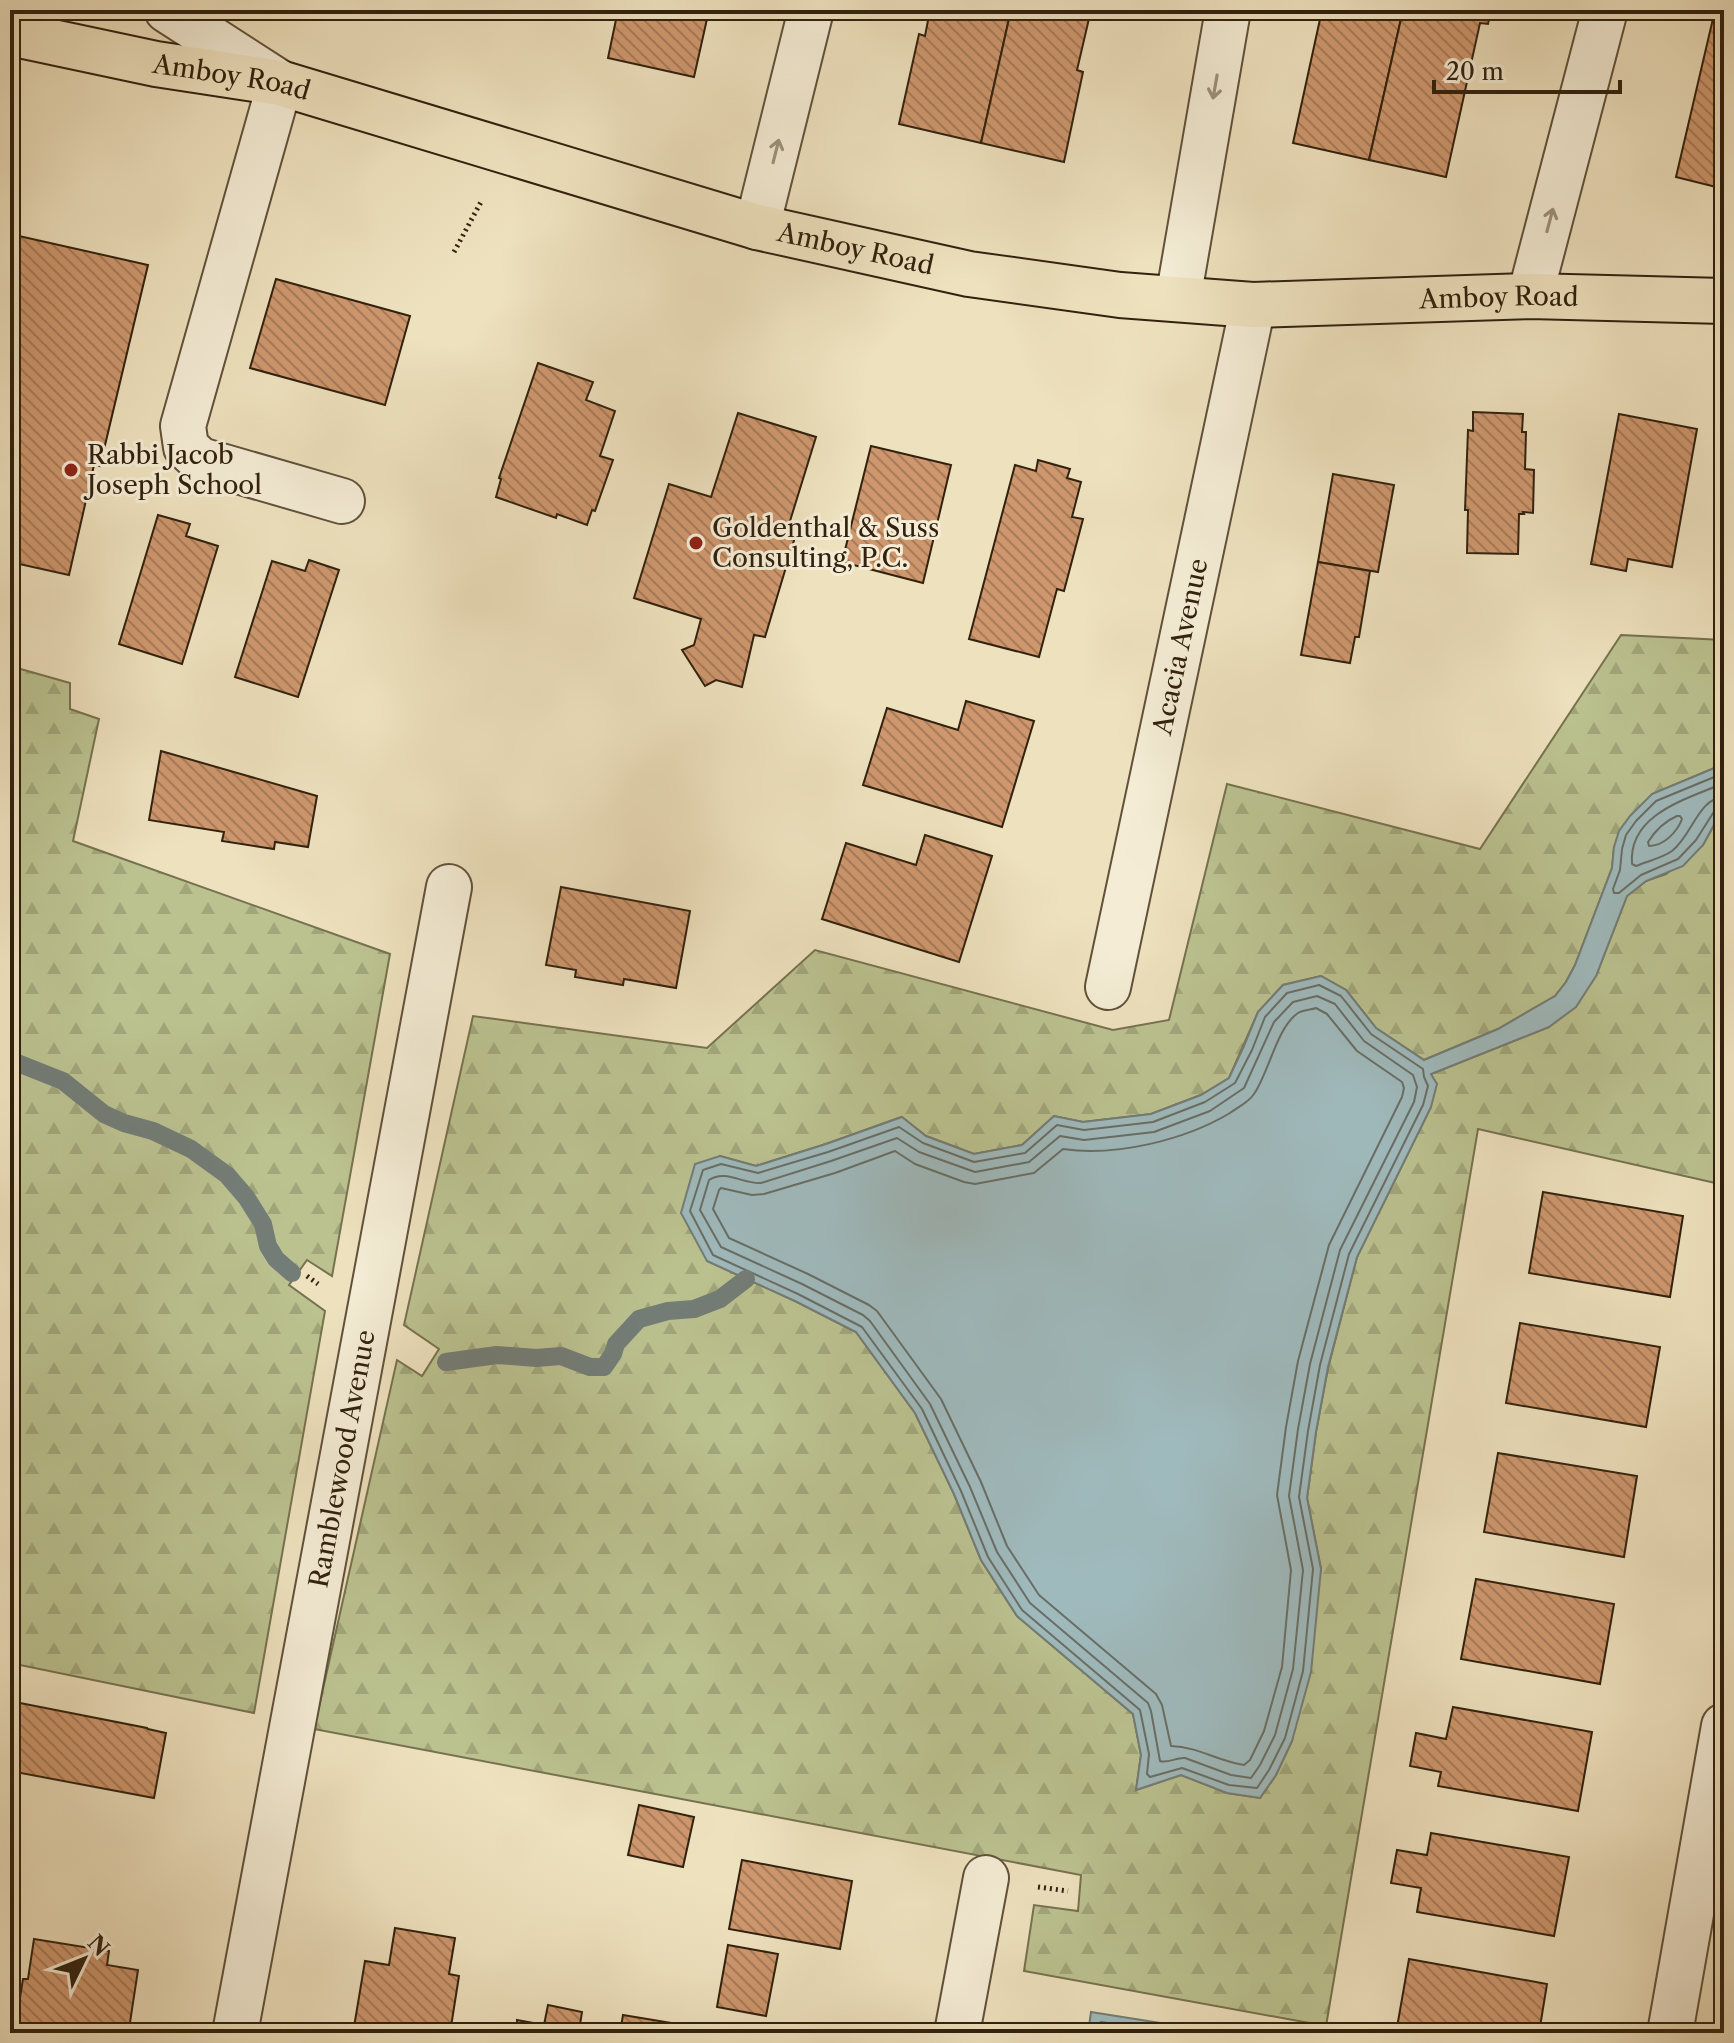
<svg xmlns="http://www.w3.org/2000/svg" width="1734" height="2043" viewBox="0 0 1734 2043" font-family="'Libre Caslon Text',serif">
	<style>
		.forest { fill: url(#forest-firs); stroke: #76724f; stroke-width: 2 }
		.water { fill: #9fbabd; stroke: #737d77; stroke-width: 2 }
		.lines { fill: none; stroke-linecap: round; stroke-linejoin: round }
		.shore { stroke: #686e66; stroke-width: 2 }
		.stream { stroke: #737d77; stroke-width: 18 }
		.building { fill: url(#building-back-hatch); stroke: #31210e; stroke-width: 2 }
		.minor-casing { stroke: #60513a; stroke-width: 48 }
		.major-casing { stroke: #31210e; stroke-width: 48 }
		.path { stroke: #31210e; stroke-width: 5; stroke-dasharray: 2 4; stroke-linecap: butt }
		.minor { stroke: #f4ecd5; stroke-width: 44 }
		.major { stroke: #eee1be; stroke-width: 44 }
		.oneway { stroke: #9c917b }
		.poi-dot { fill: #8f2418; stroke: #f4ecd5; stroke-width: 3 }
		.labels { text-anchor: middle; stroke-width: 6; stroke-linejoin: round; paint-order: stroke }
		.street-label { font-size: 26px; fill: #31210e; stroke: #f4ecd5 }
		.poi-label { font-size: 26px; fill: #31210e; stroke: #f4ecd5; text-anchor: start }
	</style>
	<defs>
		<pattern id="forest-firs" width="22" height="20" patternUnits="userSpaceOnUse" patternTransform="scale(2)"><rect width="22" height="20" fill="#bbc290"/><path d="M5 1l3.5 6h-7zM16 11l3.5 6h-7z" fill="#a1a67b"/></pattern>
		<pattern id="building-back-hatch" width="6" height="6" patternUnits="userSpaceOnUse" patternTransform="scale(2)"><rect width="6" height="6" fill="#ce976e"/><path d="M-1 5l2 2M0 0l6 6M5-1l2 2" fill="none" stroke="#a87b59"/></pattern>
	</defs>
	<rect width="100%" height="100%" fill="#eee1be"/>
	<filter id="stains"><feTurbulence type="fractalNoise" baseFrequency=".0025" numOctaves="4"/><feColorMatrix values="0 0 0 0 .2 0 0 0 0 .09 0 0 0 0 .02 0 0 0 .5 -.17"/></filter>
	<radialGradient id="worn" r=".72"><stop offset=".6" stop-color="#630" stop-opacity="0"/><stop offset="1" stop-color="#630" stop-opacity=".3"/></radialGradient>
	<g class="forest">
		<polygon points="1621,635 1724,640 1724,764 1652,794 1614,847 1612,868 1575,965 1566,982 1555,996 1498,1029 1424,1060 1376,1028 1346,990 1321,976 1283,985 1258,1012 1229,1078 1201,1095 1151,1114 1083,1122 1054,1116 1022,1145 974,1154 926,1136 901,1117 826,1144 756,1166 720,1156 707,1261 795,1301 856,1332 915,1413 954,1494 981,1560 1017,1616 1133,1714 1141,1755 1136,1790 1181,1775 1227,1793 1260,1798 1276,1775 1292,1741 1321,1569 1307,1498 1316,1432 1328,1368 1357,1257 1431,1107 1431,1074 1549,1027 1596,976 1627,896 1646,881 1666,874 1703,845 1716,821 1724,811 1724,1185 1478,1129 1326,2026 1024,1971 1034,1905 1078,1911 1081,1875 314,1729 397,1360 422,1376 439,1349 404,1325 473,1016 707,1048 815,950 1113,1030 1169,1020 1227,784 1480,849"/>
		<polygon points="10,666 70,683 70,709 99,719 73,841 390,954 332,1276 307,1260 289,1285 325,1311 254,1713 10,1663"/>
	</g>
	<g class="water">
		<polygon points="1724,764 1724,811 1716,821 1703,845 1683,866 1646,881 1627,896 1596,976 1576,1007 1549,1027 1431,1074 1437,1084 1431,1107 1357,1257 1328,1367 1316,1432 1307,1498 1321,1569 1311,1672 1292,1741 1276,1775 1260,1798 1227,1793 1181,1775 1136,1790 1141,1755 1133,1714 1017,1616 981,1560 954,1494 915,1413 856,1332 795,1301 707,1261 681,1213 695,1164 720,1156 756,1166 826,1144 902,1117 926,1136 974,1154 1022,1145 1054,1116 1083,1122 1151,1114 1201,1095 1229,1078 1244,1046 1258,1012 1283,985 1321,976 1346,990 1376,1028 1424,1060 1498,1029 1555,996 1566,982 1575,965 1612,868 1614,847 1619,831 1630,816 1652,794"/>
		<polygon points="1091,2012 1199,2029 1199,2033 1088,2033"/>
	</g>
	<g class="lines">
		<g class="shore">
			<polyline points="1724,773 1656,801 1636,821 1626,835 1622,849 1620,870 1613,889 1614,893 1619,893 1641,875 1678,859 1696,840 1715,810 1724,807"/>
			<path d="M1724,783C1687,799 1628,814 1632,864L1636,866C1648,861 1662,858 1672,851C1692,836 1698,798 1724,797"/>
			<path d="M1677,816H1680L1682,819C1677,832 1664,846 1649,846L1648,842C1655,831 1665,821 1677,816Z"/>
			<polygon points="1319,985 1341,996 1371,1034 1423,1069 1424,1077 1428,1086 1423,1105 1349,1254 1320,1365 1308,1431 1299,1497 1313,1569 1303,1671 1285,1738 1269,1770 1257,1788 1229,1785 1182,1768 1150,1777 1147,1774 1149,1754 1140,1710 1022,1610 988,1557 961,1491 922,1409 862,1327 798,1294 713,1255 690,1211 703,1170 721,1164 758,1173 828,1152 899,1127 923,1143 974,1162 1025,1153 1057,1125 1084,1130 1153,1122 1205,1102 1235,1083 1252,1050 1265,1017 1287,993"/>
			<path d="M1317,996L1335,1004L1364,1041L1413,1075L1417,1087L1414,1102L1340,1250L1310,1364L1298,1429L1289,1496L1303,1570L1293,1669L1275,1735L1260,1765L1251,1778L1231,1775L1185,1758C1177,1757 1167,1764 1160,1761L1151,1711L1148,1703L1030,1603L997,1552L970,1487L930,1404L870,1321L863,1315L802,1284L721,1247L700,1210L709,1180C726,1169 742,1184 761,1183L831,1161L897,1138L919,1152L975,1172L1029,1162L1060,1136L1084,1140L1154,1132L1210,1111L1244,1088L1274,1022L1293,1002Z"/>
			<path d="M1316,1008L1327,1014L1357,1051L1402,1082L1404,1088L1402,1097L1329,1245L1298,1361L1286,1427L1277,1495L1291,1570L1282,1667L1264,1731L1250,1760L1244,1765C1217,1761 1199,1747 1171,1746L1162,1705L1156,1694L1039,1595L1007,1546L981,1482L941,1399L877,1311L869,1305L808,1274L729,1238L713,1209L719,1190L721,1188L752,1195L764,1194L835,1173L895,1151L915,1164L964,1182L975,1184L1034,1173L1063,1149C1115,1157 1185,1140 1230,1113C1238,1107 1248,1103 1254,1094C1269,1072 1277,1027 1298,1013C1303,1010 1311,1010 1316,1008Z"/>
			<polyline points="1096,2033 1098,2024 1101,2022 1175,2033"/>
		</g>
		<g class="stream">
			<polyline points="10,1060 63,1081 104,1114 124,1123 153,1131 191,1149 227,1175 246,1197 263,1224 268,1246 276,1259 292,1273"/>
			<polyline points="446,1362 497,1355 536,1358 561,1356 590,1367 604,1367 613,1354 616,1344 639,1319 668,1311 694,1309 720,1299 746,1279"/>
		</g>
	</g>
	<g class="building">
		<polygon points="618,10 709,10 694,77 608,58"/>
		<polygon points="930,10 1011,10 981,143 899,124 919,34 925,36"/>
		<polygon points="1011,10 1091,10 1077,70 1083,72 1064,162 981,143"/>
		<polygon points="1322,10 1403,10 1369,160 1293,143"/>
		<polygon points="1403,10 1491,10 1488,24 1480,23 1446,177 1369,160"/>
		<polygon points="1715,10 1724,10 1724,189 1676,177"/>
		<polygon points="10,234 148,265 100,466 94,465 69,575 10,562"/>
		<polygon points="276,279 410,316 385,405 250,368"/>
		<polygon points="538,363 593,382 586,400 615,411 600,456 613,460 595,511 592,510 587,525 557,514 556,518 496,497 501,479 499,478"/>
		<polygon points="1473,412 1523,414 1522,432 1526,432 1525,469 1534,470 1533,513 1523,512 1524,514 1519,514 1518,554 1467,553 1468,510 1465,510 1468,430 1473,431"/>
		<polygon points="738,413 816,437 790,521 799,524 765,637 754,635 742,687 716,680 705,686 682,650 694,645 701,619 634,598 669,484 711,497"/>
		<polygon points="1619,414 1697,429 1672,567 1628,559 1626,571 1591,564"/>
		<polygon points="871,446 951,465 923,583 842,562"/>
		<polygon points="1038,460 1070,469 1067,478 1081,482 1072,517 1083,519 1064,591 1057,589 1039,657 969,639 1015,465 1036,471"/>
		<polygon points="1333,474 1394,485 1378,572 1318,562"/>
		<polygon points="158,515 190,524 186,536 218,546 182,664 119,644"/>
		<polygon points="309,560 339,570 298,697 235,677 272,561 305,571"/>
		<polygon points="1318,562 1370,571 1359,637 1355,637 1350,663 1301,655"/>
		<polygon points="966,701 1034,721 1002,827 863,785 887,708 958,730"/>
		<polygon points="161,751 317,796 308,847 275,842 274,849 222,841 224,832 149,820"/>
		<polygon points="925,835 992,856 959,962 822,919 846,843 916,865"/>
		<polygon points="561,887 690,911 676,988 624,979 623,985 575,977 576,970 546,965"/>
		<polygon points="1543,1192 1683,1216 1670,1297 1529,1273"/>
		<polygon points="1520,1323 1660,1347 1646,1427 1506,1403"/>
		<polygon points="1498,1453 1637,1476 1624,1557 1484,1532"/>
		<polygon points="1476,1579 1614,1604 1600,1684 1461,1659"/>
		<polygon points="20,1703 147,1728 148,1729 166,1733 154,1798 10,1771 10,1756"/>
		<polygon points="1453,1707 1592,1732 1578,1811 1438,1786 1441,1772 1410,1766 1416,1733 1446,1739"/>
		<polygon points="639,1805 694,1817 683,1867 628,1855"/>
		<polygon points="1431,1833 1569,1857 1554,1936 1417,1912 1421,1888 1391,1883 1397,1850 1427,1855"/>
		<polygon points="742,1860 852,1881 840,1949 729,1929"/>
		<polygon points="395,1928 455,1938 449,1974 459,1976 450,2033 353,2033 365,1961 389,1965"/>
		<polygon points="34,1939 109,1951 107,1965 138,1970 129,2029 97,2024 97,2029 72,2026 71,2033 41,2033 41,2027 16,2022 23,1979 28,1979"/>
		<polygon points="728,1945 778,1954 766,2016 717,2007"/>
		<polygon points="1409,1959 1547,1984 1539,2033 1396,2033"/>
		<polygon points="548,2005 582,2012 579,2031 584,2033 505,2033 507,2023 517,2024 517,2020 544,2025"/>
		<polygon points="623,2015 696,2027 695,2033 620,2033"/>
	</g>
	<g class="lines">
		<defs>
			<g id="minor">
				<polyline points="167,10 280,83 183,426 186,447 200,460 342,501"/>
				<polyline points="757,227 811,10"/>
				<polyline points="1530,296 1605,10"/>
				<polyline points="1178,299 1228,10"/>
				<path id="s1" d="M1108,987L1253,305"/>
				<path id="s2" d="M235,2033L449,887"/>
				<polyline points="957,2033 986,1878"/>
				<polyline points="1670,2033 1724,1726"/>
			</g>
			<g id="major">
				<path id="s3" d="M10,33L156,64L280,83L757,227L969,274L1120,295L1253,305L1530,296L1724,301"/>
			</g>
		</defs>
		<use href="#minor" class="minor-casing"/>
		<use href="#major" class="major-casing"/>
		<g class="path">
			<polyline points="454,252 482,200"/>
			<polyline points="307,1276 318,1284"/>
			<polyline points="1038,1887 1068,1891"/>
		</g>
		<use href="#minor" class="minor"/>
		<use href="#major" class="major"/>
	</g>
	<defs><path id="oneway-shaft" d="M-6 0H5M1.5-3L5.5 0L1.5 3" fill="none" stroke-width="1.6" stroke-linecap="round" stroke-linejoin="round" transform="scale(2)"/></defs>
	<g class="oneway">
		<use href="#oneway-shaft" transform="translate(1215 87) rotate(100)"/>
		<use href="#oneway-shaft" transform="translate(776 151) rotate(-76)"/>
		<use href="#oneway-shaft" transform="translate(1550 220) rotate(-75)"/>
	</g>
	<g class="poi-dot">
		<circle cx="71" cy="470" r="8"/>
		<circle cx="696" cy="543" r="8"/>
	</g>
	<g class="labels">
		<g class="street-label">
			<text dy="9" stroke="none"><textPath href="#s3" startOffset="226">Amboy Road</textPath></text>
			<text dy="9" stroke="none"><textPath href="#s3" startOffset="874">Amboy Road</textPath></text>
			<text dy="9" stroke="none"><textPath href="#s3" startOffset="1522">Amboy Road</textPath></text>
			<text dy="9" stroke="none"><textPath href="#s1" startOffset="348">Acacia Avenue</textPath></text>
			<text dy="9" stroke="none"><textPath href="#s2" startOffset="584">Ramblewood Avenue</textPath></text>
		</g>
		<g class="poi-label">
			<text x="87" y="464">Rabbi Jacob<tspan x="87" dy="30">Joseph School</tspan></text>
			<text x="712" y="537">Goldenthal &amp; Suss<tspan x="712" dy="30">Consulting, P.C.</tspan></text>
		</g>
	</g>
	<rect width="1734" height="2043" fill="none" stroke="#eee1be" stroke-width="40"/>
	<rect x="12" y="12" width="1710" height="2019" fill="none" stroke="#31210e" stroke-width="4"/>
	<rect x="20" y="20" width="1694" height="2003" fill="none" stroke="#31210e" stroke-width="2"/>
	<g transform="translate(84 1959) rotate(47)" stroke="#f4ecd5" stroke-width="6" paint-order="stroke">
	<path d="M0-6L14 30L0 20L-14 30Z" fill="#31210e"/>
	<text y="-12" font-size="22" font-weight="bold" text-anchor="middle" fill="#31210e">N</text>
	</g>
	<path d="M1434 80v12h186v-12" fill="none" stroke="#31210e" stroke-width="4"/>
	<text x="1446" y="80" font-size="24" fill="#31210e" stroke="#f4ecd5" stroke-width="6" paint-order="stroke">20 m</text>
	<rect width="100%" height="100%" filter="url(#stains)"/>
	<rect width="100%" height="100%" fill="url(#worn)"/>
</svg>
